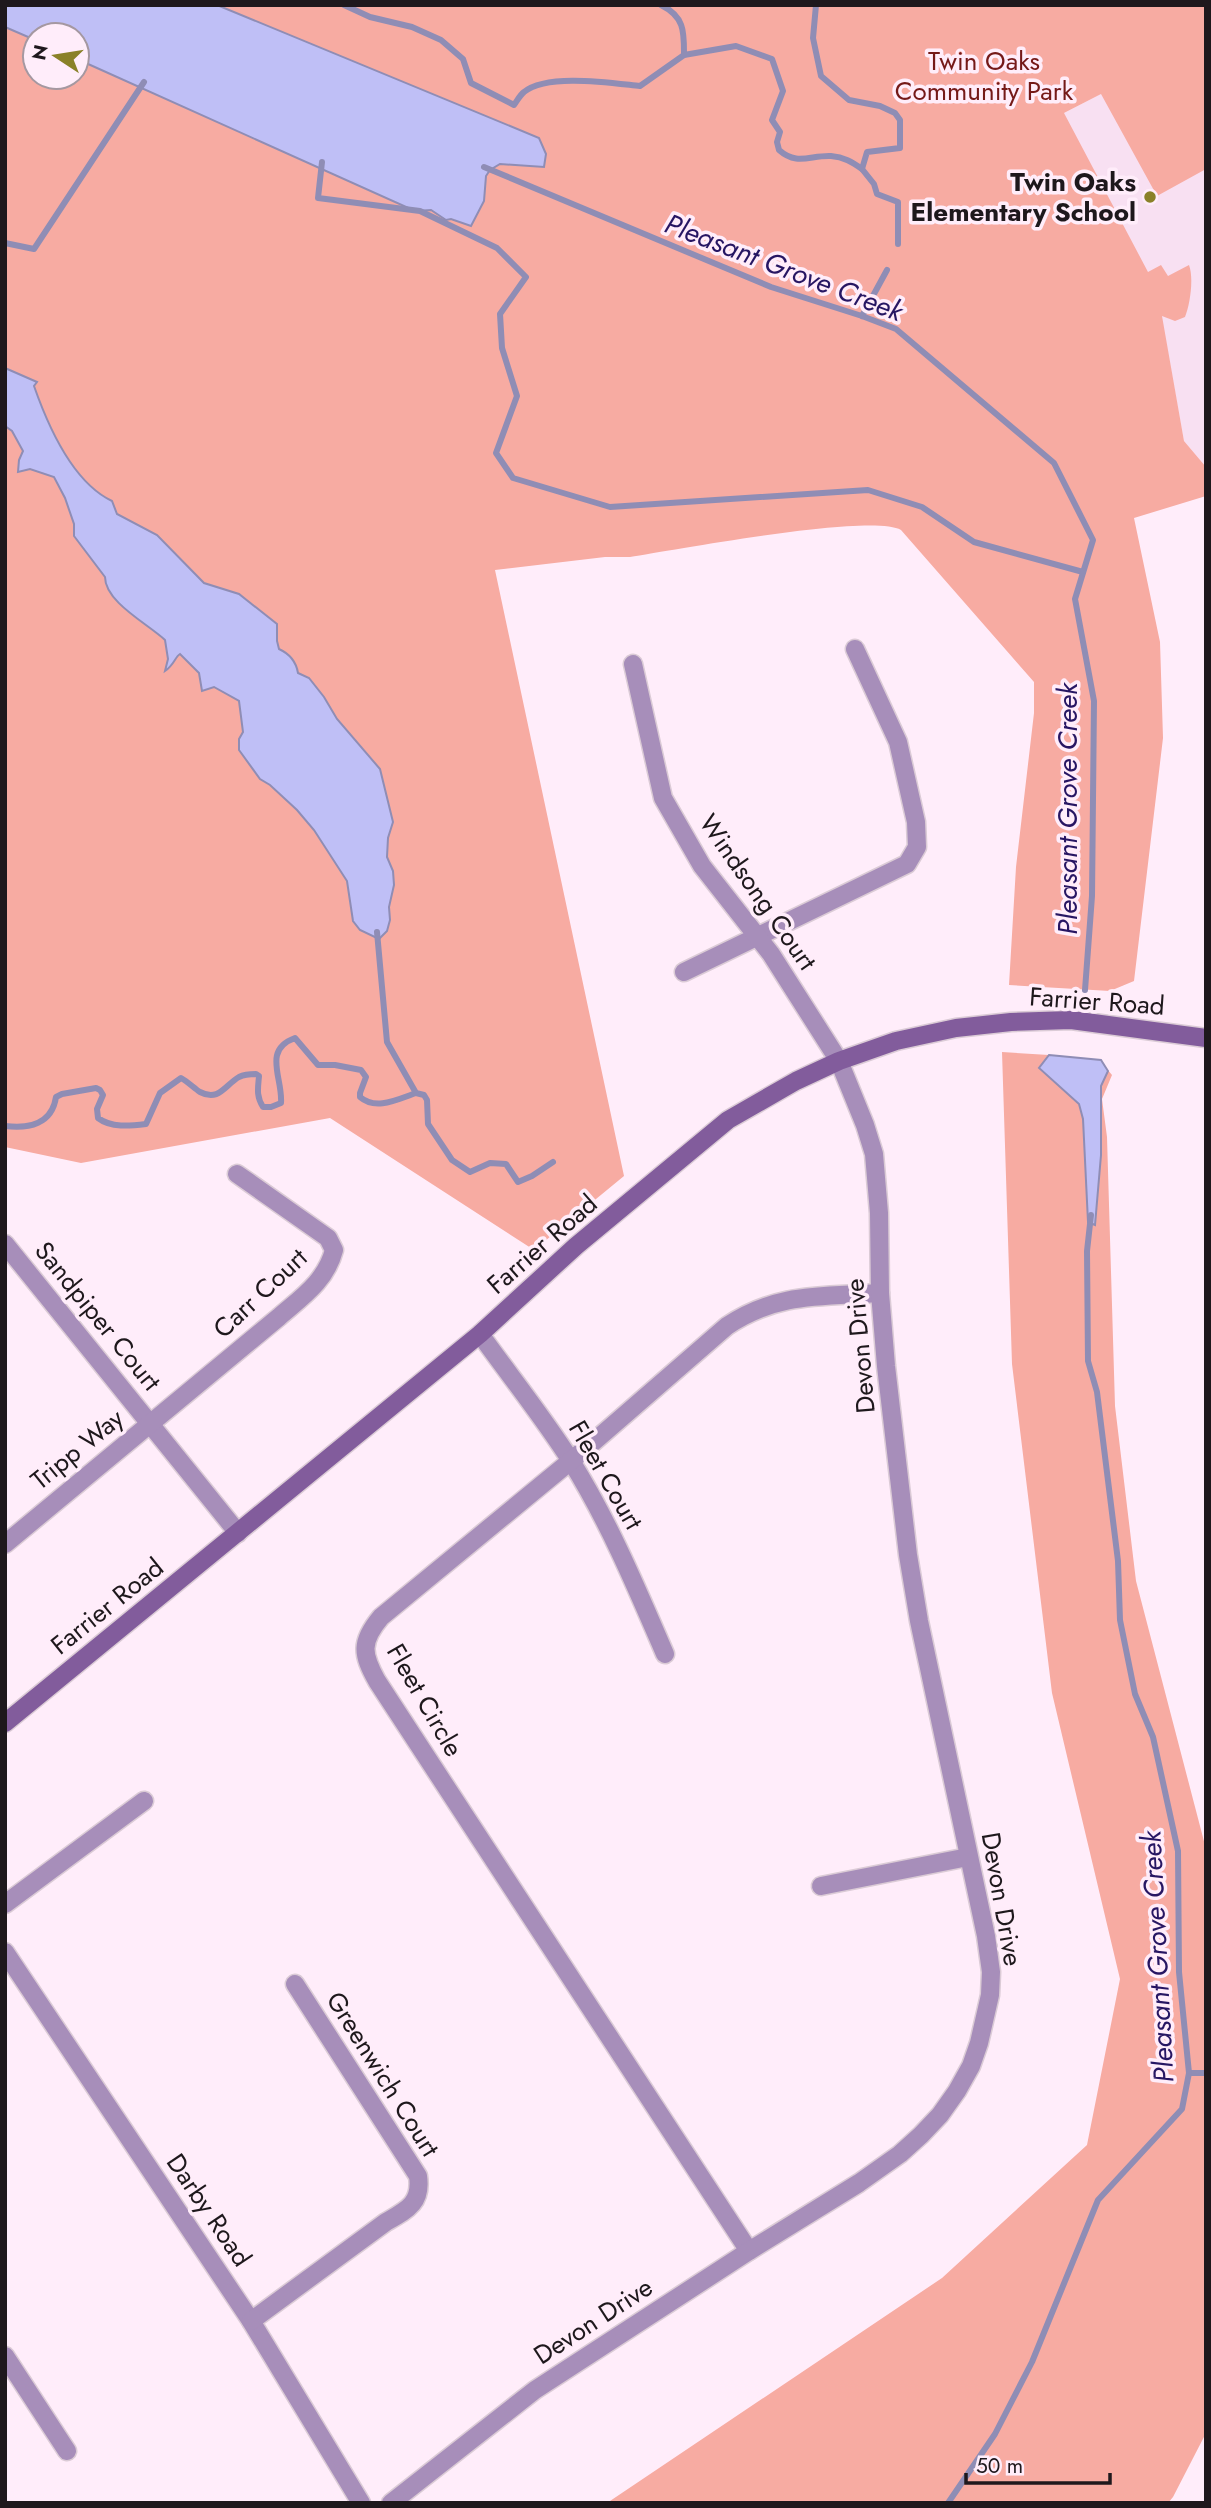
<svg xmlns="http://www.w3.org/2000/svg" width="1211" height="2508" viewBox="0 0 1211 2508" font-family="Jost,sans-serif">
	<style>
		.built { fill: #f8e0f2 }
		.green { fill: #f7aba2; fill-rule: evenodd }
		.water { fill: #bfbff6; stroke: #8f8db5; stroke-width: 2 }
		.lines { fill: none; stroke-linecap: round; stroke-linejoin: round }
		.stream { stroke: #8f8db5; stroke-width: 6 }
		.street-casing { stroke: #dbcbd6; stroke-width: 21 }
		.secondary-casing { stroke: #dbcbd6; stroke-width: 21 }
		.street { stroke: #a78eba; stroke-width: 18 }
		.secondary { stroke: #825c9c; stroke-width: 18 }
		.poi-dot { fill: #8a8128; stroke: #ffedfa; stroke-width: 2.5 }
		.labels { text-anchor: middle; stroke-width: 7; stroke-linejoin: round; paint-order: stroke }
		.park-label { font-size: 26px; fill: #751918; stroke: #ffedfa }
		.poi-label { font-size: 26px; font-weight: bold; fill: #1e181c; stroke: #ffedfa; text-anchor: end }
		.street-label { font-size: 26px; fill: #1e181c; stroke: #ffedfa }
		.water-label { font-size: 28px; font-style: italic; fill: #271663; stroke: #ffedfa }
	</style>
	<rect width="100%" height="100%" fill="#ffedfa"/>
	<polygon class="built" points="1206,39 1206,467 1184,441 1161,314 1053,119"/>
	<g class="green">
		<path d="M5,5H1206V169L1157,196L1101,94L1064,113L1148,272L1161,265L1168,276L1189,265C1194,278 1190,305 1185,317L1175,321L1162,316L1184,441L1206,467V496L1134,518L1160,642L1163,738L1134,981L1110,991L1009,985L1016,867L1034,713V682L901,530C871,513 675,550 630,557H605L495,570L624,1176L534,1250L330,1118L81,1163L5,1147ZM35,35H77V77H35Z"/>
		<polygon points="1002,1052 1049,1055 1102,1063 1112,1075 1102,1099 1107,1137 1115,1406 1136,1581 1206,1849 1206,2433 1173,2497 1168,2503 607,2503 942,2278 1087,2145 1120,1979 1052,1693 1012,1364"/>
	</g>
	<g class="water">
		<polygon points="5,5 217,5 539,138 546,154 544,167 500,164 490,170 486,176 484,201 471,226 451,219 446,220 431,210 415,211 77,59 77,35 35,35 35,40 5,27"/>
		<path d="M5,368L37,382L34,386C48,426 72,482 112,501L117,514L157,535L204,583L239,594L277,624V641L279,649C290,654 296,661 298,673L309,678L324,697L337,719L380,769L393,822L388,838L387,857L393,871L394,885L389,907L390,920L387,931L379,939L360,930L353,921L347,881L314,830L297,810L270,785L260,779L239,750V739L243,732L239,701L214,687L202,691L199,673L180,654C175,657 174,665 165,671L168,659L165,640C148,624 105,602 105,577L74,536V524L65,498L54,477L30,469L18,472L19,460L23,451L12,431L5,426Z"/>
		<polygon points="1049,1055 1101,1060 1108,1071 1101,1086 1101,1155 1095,1225 1088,1222 1083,1119 1079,1104 1039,1068"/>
	</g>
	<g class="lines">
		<g class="stream">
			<path d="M344,5L370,17L412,27L441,40L463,59L471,83L514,105C517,101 520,95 524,92C547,73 611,83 640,86L684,55L736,46L772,59L783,91L772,120L780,132L777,142L779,150C797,166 810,155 831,156C844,157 852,162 862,169"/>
			<path d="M661,5C685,17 684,32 684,55"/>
			<polyline points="816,5 813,38 821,76 849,100 880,106 895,113 900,120 900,148 867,152 862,169 874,184 877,194 898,202 898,244"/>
			<polyline points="322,162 318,198 420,211 497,248 526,277 500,314 502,348 517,396 496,453 513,478 610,507 868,490 922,507 974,542 1083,572"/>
			<polyline points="484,167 771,287 862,316 896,329 1054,463 1093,540 1075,599 1094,701 1092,896 1085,990"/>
			<polyline points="5,243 34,249 144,82"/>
			<polyline points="862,316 887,270"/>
			<polyline points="377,932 387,1042 416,1093 424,1095 427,1100 428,1124 452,1160 470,1172 490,1163 506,1164 518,1182 532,1176 553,1162"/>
			<path d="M5,1126C29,1129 52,1124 56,1097L62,1094L96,1088L100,1090L103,1095L97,1109L98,1118C111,1128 130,1126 146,1124L160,1093L181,1078C188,1082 194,1088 200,1092C219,1102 225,1085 239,1077C245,1074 250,1074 256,1074L259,1076C258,1088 256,1096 263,1107H271L281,1103C283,1078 262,1050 295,1038L318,1065H335L361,1070L366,1077L360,1093V1097C376,1111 398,1099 416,1093"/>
			<polyline points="1189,2073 1206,2073"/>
			<polyline points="948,2503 995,2434 1032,2362 1098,2200 1182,2109 1189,2073 1179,1972 1178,1851 1153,1737 1135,1694 1120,1620 1118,1561 1097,1392 1088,1361 1087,1251 1091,1215"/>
		</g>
		<defs>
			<g id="street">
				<polyline points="684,972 907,864 917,847 916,822 898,742 855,649"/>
				<polyline points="5,1244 238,1533"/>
				<path d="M480,1334C510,1376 543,1417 571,1461C609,1522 637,1589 665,1654"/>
				<path d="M5,1544L279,1317C302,1297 326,1281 334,1250L328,1238L237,1174"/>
				<polyline points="821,1886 968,1857"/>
				<polyline points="5,1904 144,1801"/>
				<polyline points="5,1952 251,2321 361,2503"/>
				<path d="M749,2251L377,1681C362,1654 360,1642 381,1617L590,1445L727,1326C778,1292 822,1297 880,1293"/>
				<path d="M251,2321L386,2222C407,2210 422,2203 418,2176L295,1984"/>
				<polyline points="5,2356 67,2451"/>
				<polyline points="391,2503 535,2390 749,2251 859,2183 900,2154 921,2135 940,2115 957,2091 971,2066 979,2043 990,1995 991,1972 986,1936 919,1621 908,1555 886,1366 880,1293 879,1213 874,1154 865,1125 839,1061 771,954 702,866 663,798 633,664"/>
			</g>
			<polyline id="secondary" points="5,1723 480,1334 576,1246 728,1120 796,1081 839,1061 896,1041 956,1028 1011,1022 1071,1020 1206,1038"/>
		</defs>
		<use href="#street" class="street-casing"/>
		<use href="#secondary" class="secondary-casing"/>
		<use href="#street" class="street"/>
		<use href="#secondary" class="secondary"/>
	</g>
	<circle class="poi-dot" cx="1150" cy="197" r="7"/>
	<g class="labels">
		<g class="park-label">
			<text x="984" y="70">Twin Oaks<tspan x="984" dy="30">Community Park</tspan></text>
		</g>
		<g class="poi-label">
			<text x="1136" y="191">Twin Oaks<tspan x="1136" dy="30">Elementary School</tspan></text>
		</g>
		<g class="street-label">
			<text transform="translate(758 892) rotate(55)" y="9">Windsong Court</text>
			<text transform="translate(1097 1001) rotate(4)" y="9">Farrier Road</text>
			<text transform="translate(542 1244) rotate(-41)" y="9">Farrier Road</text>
			<text transform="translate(260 1293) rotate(-43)" y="9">Carr Court</text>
			<text transform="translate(98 1316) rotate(51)" y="9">Sandpiper Court</text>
			<text transform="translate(860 1346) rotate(-95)" y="9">Devon Drive</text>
			<text transform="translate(77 1449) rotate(-39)" y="9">Tripp Way</text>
			<text transform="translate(606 1475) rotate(60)" y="9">Fleet Court</text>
			<text transform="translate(107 1606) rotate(-39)" y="9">Farrier Road</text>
			<text transform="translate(425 1700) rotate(60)" y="9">Fleet Circle</text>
			<text transform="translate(1002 1899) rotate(80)" y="9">Devon Drive</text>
			<text transform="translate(383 2074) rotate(58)" y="9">Greenwich Court</text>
			<text transform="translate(209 2210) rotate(56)" y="9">Darby Road</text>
			<text transform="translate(593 2321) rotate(-33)" y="9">Devon Drive</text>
		</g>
		<g class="water-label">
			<text transform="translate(784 267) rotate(21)" y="10">Pleasant Grove Creek</text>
			<text transform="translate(1067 809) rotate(-90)" y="10">Pleasant Grove Creek</text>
			<text transform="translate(1157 1957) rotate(-93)" y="10">Pleasant Grove Creek</text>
		</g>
	</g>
	<rect width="1211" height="2508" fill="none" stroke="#1e181c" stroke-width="14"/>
	<g transform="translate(56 56) rotate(282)"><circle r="33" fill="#ffedfa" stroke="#a598a1" stroke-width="2"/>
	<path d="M0-5L12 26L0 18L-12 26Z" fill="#8a8128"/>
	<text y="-10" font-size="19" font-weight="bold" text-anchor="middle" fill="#1e181c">N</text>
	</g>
	<path d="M966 2473v10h144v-10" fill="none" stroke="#1e181c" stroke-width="3.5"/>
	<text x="976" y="2473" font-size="21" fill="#1e181c" stroke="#ffedfa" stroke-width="5" paint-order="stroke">50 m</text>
</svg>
